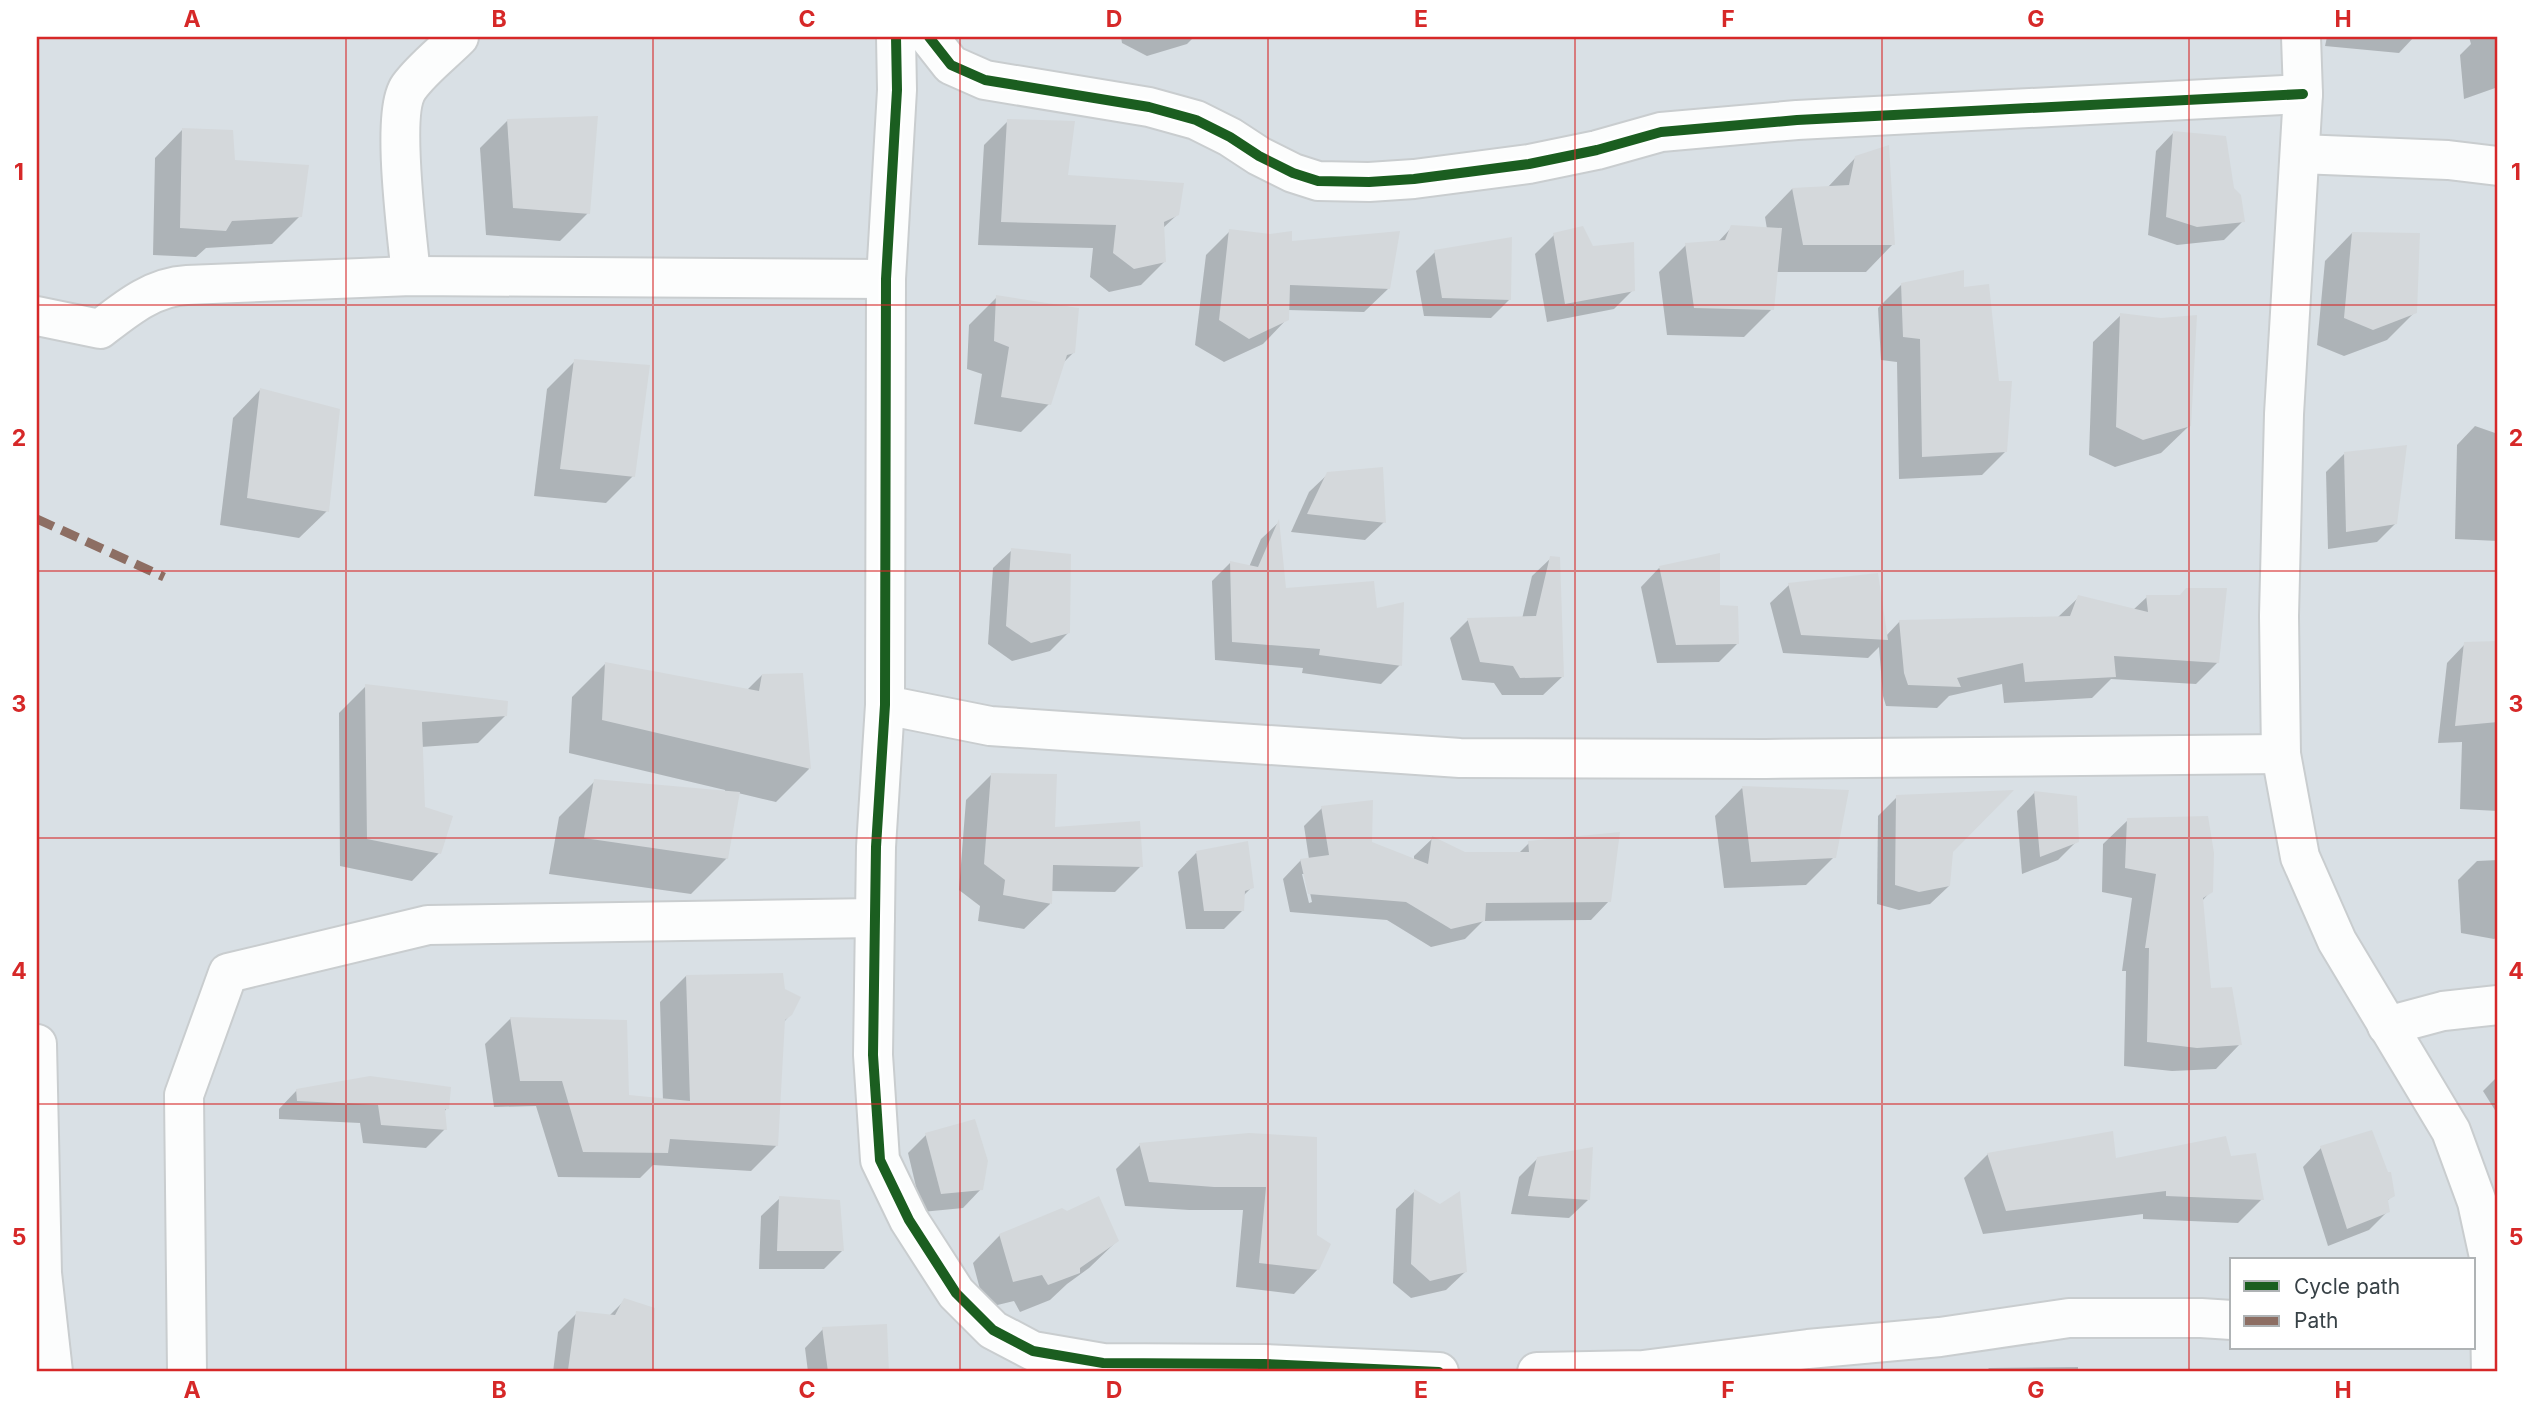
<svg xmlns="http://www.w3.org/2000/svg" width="2535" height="1409" viewBox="0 0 2535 1409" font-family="Inter,sans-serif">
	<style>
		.residential { fill: #d9e0e5; fill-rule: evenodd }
		.shadow { fill: #0003; fill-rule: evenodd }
		.building { fill: #d4d8db }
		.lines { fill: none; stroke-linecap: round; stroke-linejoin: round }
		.street-casing { stroke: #c9cdcf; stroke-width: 42 }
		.street { stroke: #fcfdfd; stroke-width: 38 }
		.quiet { stroke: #8d6e63; stroke-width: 9; stroke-dasharray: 18 9; stroke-linecap: butt }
		.cycleway-casing { stroke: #fff; stroke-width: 15 }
		.cycleway { stroke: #1b5e20; stroke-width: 10 }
		.grid { fill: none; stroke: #d62828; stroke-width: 2; stroke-opacity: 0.55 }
		.neatline { fill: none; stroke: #d62828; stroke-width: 2.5 }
		.grid-label { font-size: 23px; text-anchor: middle; font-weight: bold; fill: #d62828 }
	</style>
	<rect width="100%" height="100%" fill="#eceff1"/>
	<path class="residential" d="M37,37H2498V1372H37ZM2232,1260H2474V1348H2232Z"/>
	<g class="shadow">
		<polygon points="1121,37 1194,37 1187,44 1147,56 1122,43"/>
		<polygon points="2327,37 2414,37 2399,53 2325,46"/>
		<polygon points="2469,37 2498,37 2498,87 2464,99 2460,55 2471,44"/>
		<polygon points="508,120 588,213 560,241 486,235 480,148"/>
		<polygon points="1008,121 1066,176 1178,214 1162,229 1164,262 1141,285 1109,292 1090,277 1093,248 978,245 984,145"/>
		<polygon points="182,130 234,162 300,216 272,244 206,248 196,257 153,255 155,158"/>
		<polygon points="2174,132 2232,189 2243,221 2224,240 2177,245 2148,235 2156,151"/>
		<polygon points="1856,157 1893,244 1866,272 1776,272 1772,309 1744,337 1667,335 1659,272 1686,245 1717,243 1732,227 1767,229 1765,217 1792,189 1828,187"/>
		<polygon points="1230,231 1290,243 1389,288 1364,312 1288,310 1287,319 1263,344 1224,362 1195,345 1206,255"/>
		<polygon points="2352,233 2415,312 2387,340 2344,356 2317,345 2325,261"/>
		<polygon points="1554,235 1592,248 1633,290 1614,309 1547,322 1535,254"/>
		<polygon points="1435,252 1510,299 1491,318 1424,316 1416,271"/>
		<polygon points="1902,284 1962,289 2006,451 1982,475 1899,479 1897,362 1881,360 1878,308"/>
		<polygon points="997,297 1073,353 1063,363 1049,404 1021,432 974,424 982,374 967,369 969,325"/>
		<polygon points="2121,315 2161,320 2189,426 2161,453 2115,467 2089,455 2093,342"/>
		<polygon points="575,361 633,476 606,503 534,496 547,389"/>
		<polygon points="260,390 327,511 299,538 220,525 233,418"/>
		<polygon points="2475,426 2498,434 2498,541 2455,539 2457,445"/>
		<polygon points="2345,453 2396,523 2377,542 2328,549 2326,472"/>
		<polygon points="1328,474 1384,522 1365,540 1291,532 1309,492"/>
		<polygon points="1278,523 1284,590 1375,610 1400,665 1381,684 1302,673 1303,668 1215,660 1212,581 1230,563 1249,567 1261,539"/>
		<polygon points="1012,550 1068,633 1050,651 1012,661 988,644 993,568"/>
		<polygon points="1551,558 1562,677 1543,695 1502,695 1494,683 1462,680 1450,638 1468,620 1522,619 1532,576"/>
		<polygon points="1659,568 1718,606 1738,643 1719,662 1657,663 1641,587"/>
		<polygon points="1789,585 1886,636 1900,621 2057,618 2079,597 2133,610 2147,597 2180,597 2218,662 2196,684 2111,679 2092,698 2004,703 2002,684 1949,696 1937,708 1886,706 1883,696 1879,647 1868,658 1783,653 1770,603"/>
		<polygon points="2498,642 2498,811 2460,809 2462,742 2438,743 2447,663 2465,644"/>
		<polygon points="606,663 747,690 762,675 801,675 809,769 776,802 738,793 727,858 691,894 549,874 559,817 595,781 725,792 725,790 569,753 572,697"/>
		<polygon points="366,686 506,715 478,743 421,747 424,809 439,853 412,881 340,866 339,713"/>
		<polygon points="992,774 1053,829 1141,866 1115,892 1050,891 1050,904 1024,929 978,921 980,906 959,890 966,800"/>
		<polygon points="1742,788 1834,857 1806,885 1724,888 1715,816"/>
		<polygon points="2035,792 2077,841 2058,860 2022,874 2017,811"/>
		<polygon points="1897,797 1951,851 1949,886 1930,904 1899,910 1877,904 1878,816"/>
		<path d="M1322,808L1370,844L1414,860V856L1433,838L1465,854H1518L1529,843L1609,901L1591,920L1483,921L1465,939L1431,947L1387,920L1290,912L1283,879L1301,860L1309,859L1304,826ZM1302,874H1306L1312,902L1309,903Z"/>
		<polygon points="2128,820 2211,891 2202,901 2209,989 2240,1044 2216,1069 2172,1071 2124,1066 2126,971 2122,971 2132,898 2102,892 2103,844"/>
		<polygon points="1196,853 1252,887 1243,896 1242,911 1224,929 1186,929 1178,872"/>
		<polygon points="2498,860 2498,937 2494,939 2461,933 2458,880 2477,861"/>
		<polygon points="686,976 791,1014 783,1023 777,1145 751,1171 653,1165 640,1178 558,1177 536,1106 494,1107 485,1044 511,1018 627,1097 663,1101 660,1002"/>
		<polygon points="2498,1076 2498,1115 2483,1091"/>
		<polygon points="297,1090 447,1108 444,1112 445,1129 426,1148 363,1143 360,1123 279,1119 279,1109"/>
		<polygon points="926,1135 981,1189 963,1208 922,1212 908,1153"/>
		<polygon points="1249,1135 1316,1236 1318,1269 1294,1294 1236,1287 1243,1210 1189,1210 1125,1206 1116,1169 1140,1145"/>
		<polygon points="2321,1148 2393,1195 2386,1202 2388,1211 2369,1230 2328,1246 2303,1167"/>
		<polygon points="1988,1154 2115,1160 2230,1157 2262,1199 2238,1223 2143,1219 2143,1214 1983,1234 1964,1178"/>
		<polygon points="1538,1158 1588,1200 1569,1218 1511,1214 1519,1177"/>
		<polygon points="1415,1191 1465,1272 1446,1290 1411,1298 1393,1283 1396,1209"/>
		<polygon points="780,1198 843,1250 824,1269 759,1269 761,1216"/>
		<polygon points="1000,1235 1117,1241 1089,1268 1067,1284 1050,1300 1020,1312 1014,1301 985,1308 973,1263"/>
		<polygon points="625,1300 653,1309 651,1372 553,1372 558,1332 577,1313 609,1316"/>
		<polygon points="823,1329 887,1369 902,1372 808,1372 805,1348"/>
		<polygon points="2078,1367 2078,1372 1985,1372 1989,1368"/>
		<polygon points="240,1371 300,1372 239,1372"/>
	</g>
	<g class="building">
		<polygon points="598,116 590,214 513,208 507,119"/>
		<polygon points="1007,119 1075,121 1068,175 1184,183 1179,215 1164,222 1166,262 1134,269 1113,253 1116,225 1001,222"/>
		<polygon points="182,128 233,130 235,160 309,165 302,217 232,221 226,231 180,228"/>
		<polygon points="2173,131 2226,136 2234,188 2241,195 2245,222 2197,227 2166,217"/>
		<polygon points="1889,145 1895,245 1803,245 1792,188 1849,185 1855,156"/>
		<polygon points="1731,225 1782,228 1774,310 1694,308 1685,243 1725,240"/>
		<polygon points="1583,226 1593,246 1634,242 1635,291 1565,304 1553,233"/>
		<polygon points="1229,229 1270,234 1292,231 1292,241 1400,231 1390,289 1290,285 1289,320 1249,339 1219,320"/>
		<polygon points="2352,232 2420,233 2417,313 2373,330 2344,318"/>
		<polygon points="1512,237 1511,300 1442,298 1434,250"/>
		<polygon points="1964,270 1964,287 1989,284 1999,381 2012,381 2007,452 1922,457 1920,339 1903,337 1901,283"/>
		<polygon points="996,295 1079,308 1075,353 1067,355 1051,405 1001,397 1009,347 994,341"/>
		<polygon points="2120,313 2161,318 2197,315 2191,426 2143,440 2116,427"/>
		<polygon points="574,359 650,365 635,477 560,469"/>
		<polygon points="260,388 340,409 329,512 247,498"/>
		<polygon points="2407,445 2397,524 2346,532 2344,452"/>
		<polygon points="1383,467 1386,523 1307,514 1327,472"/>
		<polygon points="1279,519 1286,588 1374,581 1377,608 1404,602 1402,666 1319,655 1320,649 1232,642 1230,561 1258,567"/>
		<polygon points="1011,548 1071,554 1070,633 1031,643 1006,626"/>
		<polygon points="1720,553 1720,605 1738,606 1739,644 1676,645 1659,566"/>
		<polygon points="1550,556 1560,557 1564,677 1520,678 1513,666 1480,662 1467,618 1536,616"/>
		<polygon points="1878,573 1888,640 1801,635 1788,583"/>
		<polygon points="2186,588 2227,588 2219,663 2114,656 2116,677 2025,682 2023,663 1957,678 1961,687 1908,685 1904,673 1899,620 2070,616 2078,595 2148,612 2146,595 2180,595"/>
		<polygon points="2498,641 2498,722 2455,726 2464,642"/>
		<polygon points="605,662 759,691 762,674 803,673 811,769 602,720"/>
		<polygon points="365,684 508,701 507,716 422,722 425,807 453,816 441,854 367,839"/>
		<polygon points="991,773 1057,774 1055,827 1140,821 1143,867 1053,865 1052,904 1003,895 1005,880 984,864"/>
		<polygon points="594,779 740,792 728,859 584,838"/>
		<polygon points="1742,786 1849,790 1836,858 1751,862"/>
		<polygon points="2014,790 1953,852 1950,886 1919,892 1895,885 1896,795"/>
		<polygon points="2034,791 2077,796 2079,842 2040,857"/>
		<polygon points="1373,800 1372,842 1428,864 1432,836 1465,852 1529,852 1528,841 1620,832 1611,902 1486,903 1485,921 1451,929 1406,902 1308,894 1300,859 1329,855 1321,806"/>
		<polygon points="2208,816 2214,853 2213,892 2203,898 2211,988 2232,987 2242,1045 2197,1048 2147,1042 2149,948 2145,948 2156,874 2125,868 2127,818"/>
		<polygon points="1248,841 1254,888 1245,891 1244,911 1204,911 1196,851"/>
		<polygon points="783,973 785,989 801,997 792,1015 785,1020 778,1146 670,1139 668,1153 583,1152 562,1081 520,1081 510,1017 627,1020 629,1095 690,1101 686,975"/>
		<polygon points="370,1076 451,1087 449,1109 445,1109 447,1130 381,1125 378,1105 297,1101 296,1089"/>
		<polygon points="975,1119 988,1161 983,1190 941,1194 925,1133"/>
		<polygon points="2372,1130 2388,1172 2391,1172 2395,1196 2388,1200 2390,1212 2347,1229 2320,1146"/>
		<polygon points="2113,1131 2116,1158 2226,1136 2231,1156 2256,1153 2264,1200 2166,1196 2166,1191 2006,1211 1987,1153"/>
		<polygon points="1249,1133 1317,1137 1317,1235 1331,1244 1319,1270 1259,1263 1266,1187 1214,1187 1149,1182 1139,1143"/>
		<polygon points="1593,1147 1590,1200 1528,1196 1537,1157"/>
		<polygon points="1414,1189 1440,1204 1460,1191 1467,1272 1430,1281 1411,1264"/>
		<polygon points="779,1196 840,1200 844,1251 777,1251"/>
		<polygon points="1099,1196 1119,1241 1080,1268 1080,1273 1048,1285 1042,1275 1013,1282 999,1234 1062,1208 1067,1211"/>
		<polygon points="624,1298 655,1308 653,1372 615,1372 610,1369 568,1370 576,1311 615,1315"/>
		<polygon points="887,1324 889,1372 828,1372 822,1327"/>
	</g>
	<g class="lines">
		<defs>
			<g id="street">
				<polyline points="896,37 897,90 886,279 885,705 876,847 873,1055 880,1160 909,1220 956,1293 993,1330 1033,1351 1103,1363 1264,1364 1439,1372"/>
				<polyline points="929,37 951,65 985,80 1149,107 1196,120 1230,137 1259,156 1293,173 1318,181 1369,182 1414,179 1529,164 1597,150 1661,132 1797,120 2303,94"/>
				<polyline points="2301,37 2303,94 2284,414 2279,616 2281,754 2300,857 2337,941 2451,1131 2477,1202 2489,1257 2491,1372"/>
				<polyline points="2300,154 2448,160 2498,166"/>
				<path d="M411,276C408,240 390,113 409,87C422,69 443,53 459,37"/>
				<path d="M37,316L100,329C126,309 152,287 187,285L411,276L886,279"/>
				<polyline points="885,705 990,726 1460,758 1765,759 2281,754"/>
				<polyline points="2387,1026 2443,1011 2498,1005"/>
				<polyline points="37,1044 42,1273 53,1372"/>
				<polyline points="187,1372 184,1095 228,973 428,925 875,918"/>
				<polyline points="1537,1372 1643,1370 1808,1349 1940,1337 2069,1318 2201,1318 2232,1320"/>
			</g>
		</defs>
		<use href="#street" class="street-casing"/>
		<use href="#street" class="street"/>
		<polyline class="quiet" points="37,519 164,577"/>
		<defs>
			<g id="cycleway">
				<polyline points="896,37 897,90 886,279 885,705 876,847 873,1055 880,1160 909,1220 956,1293 993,1330 1033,1351 1103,1363 1264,1364 1439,1372"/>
				<polyline points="929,37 951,65 985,80 1149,107 1196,120 1230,137 1259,156 1293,173 1318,181 1369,182 1414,179 1529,164 1597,150 1661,132 1797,120 2303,94"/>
			</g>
		</defs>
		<use href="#cycleway" class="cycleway-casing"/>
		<use href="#cycleway" class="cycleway"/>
	</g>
	<path class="grid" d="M346,37V1372M653,37V1372M960,37V1372M1268,37V1372M1575,37V1372M1882,37V1372M2189,37V1372M37,305H2498M37,571H2498M37,838H2498M37,1104H2498"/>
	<rect width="2535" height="1409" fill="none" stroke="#ffffff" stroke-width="77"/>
	<rect x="2230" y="1258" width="245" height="91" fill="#ffffff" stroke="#afb3b5" stroke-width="2"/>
	<rect x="2244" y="1281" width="35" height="10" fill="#1b5e20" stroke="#afb3b5" stroke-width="2"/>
	<text x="2294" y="1294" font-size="21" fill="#384247">Cycle path</text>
	<rect x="2244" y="1316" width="35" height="10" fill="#8d6e63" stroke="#afb3b5" stroke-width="2"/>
	<text x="2294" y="1328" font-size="21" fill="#384247">Path</text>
	<rect x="38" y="38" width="2458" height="1332" class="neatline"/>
	<g class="grid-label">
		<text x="192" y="27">A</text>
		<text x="499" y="27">B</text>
		<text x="807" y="27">C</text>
		<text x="1114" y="27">D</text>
		<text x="1421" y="27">E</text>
		<text x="1728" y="27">F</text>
		<text x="2036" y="27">G</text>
		<text x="2343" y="27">H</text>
		<text x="19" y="180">1</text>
		<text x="2516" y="180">1</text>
		<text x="19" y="446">2</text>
		<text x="2516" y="446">2</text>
		<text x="19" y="712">3</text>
		<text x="2516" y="712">3</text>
		<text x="19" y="979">4</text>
		<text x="2516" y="979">4</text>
		<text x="19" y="1245">5</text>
		<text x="2516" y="1245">5</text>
		<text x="192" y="1398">A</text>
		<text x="499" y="1398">B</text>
		<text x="807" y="1398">C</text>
		<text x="1114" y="1398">D</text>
		<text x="1421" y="1398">E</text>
		<text x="1728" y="1398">F</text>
		<text x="2036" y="1398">G</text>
		<text x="2343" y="1398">H</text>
	</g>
</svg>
